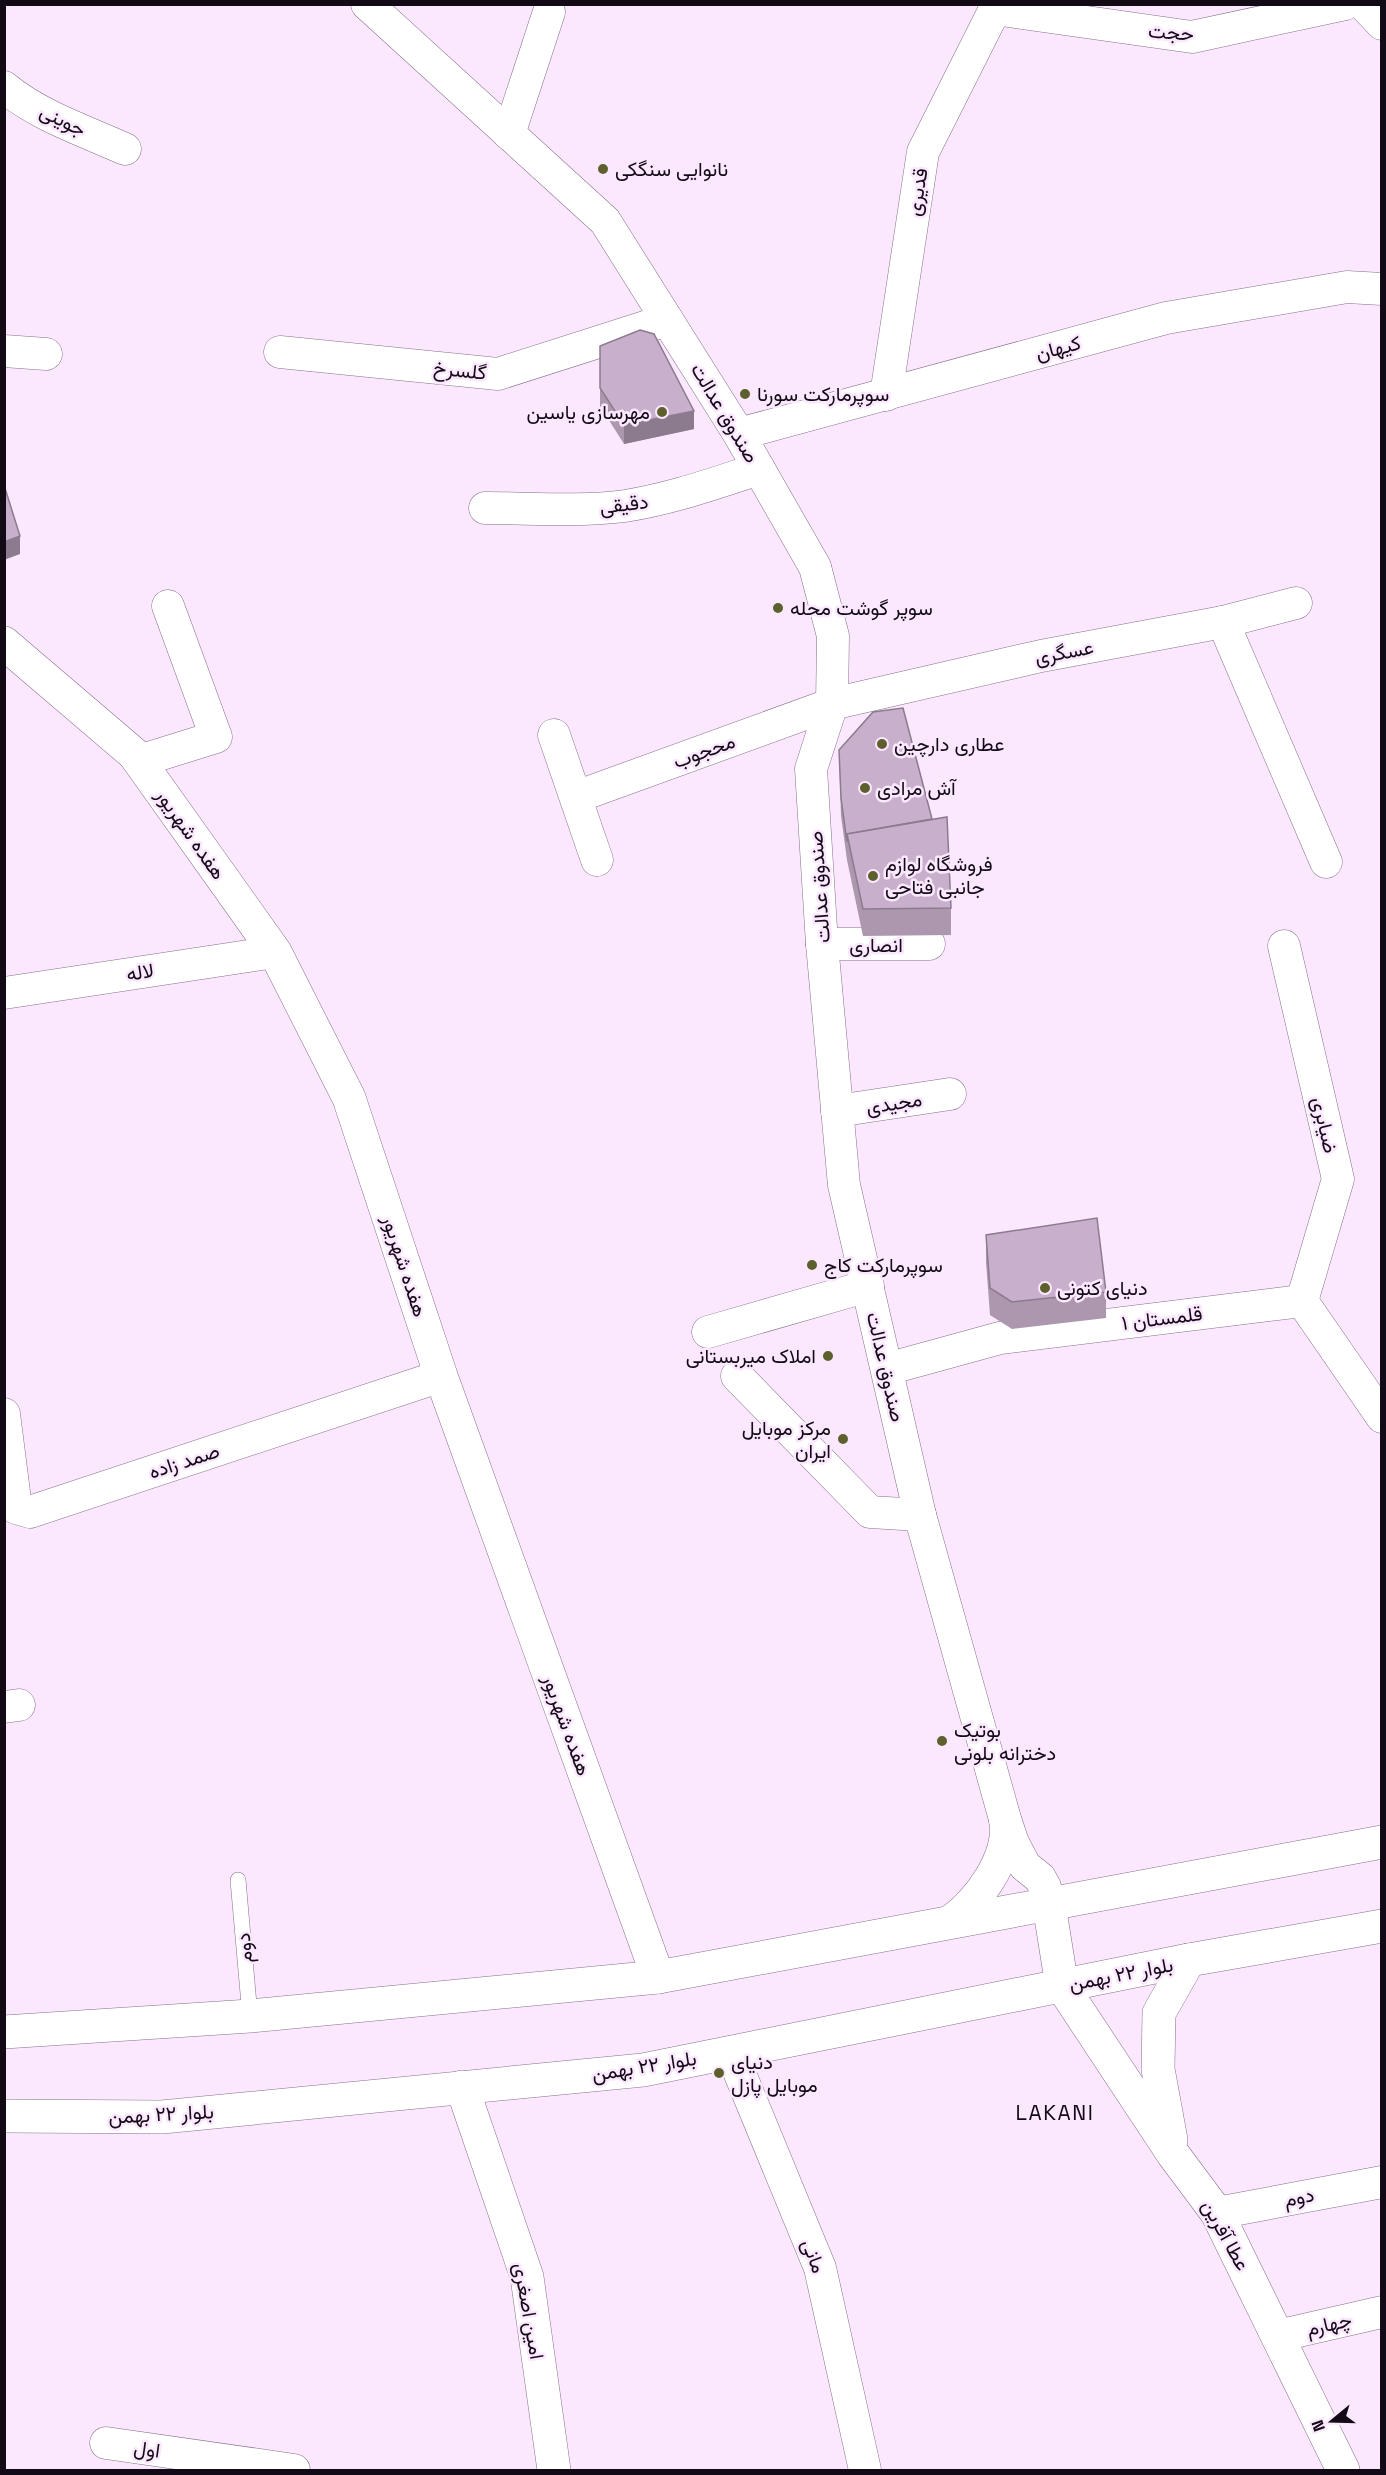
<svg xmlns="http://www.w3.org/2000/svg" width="1386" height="2475" viewBox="0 0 1386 2475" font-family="'Space Grotesk',Vazirmatn,sans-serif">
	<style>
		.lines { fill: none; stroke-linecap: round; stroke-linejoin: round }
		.lane-casing { stroke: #86708a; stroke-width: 16 }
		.street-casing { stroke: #86708a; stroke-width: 33 }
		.secondary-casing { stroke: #86708a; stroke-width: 34 }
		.primary-casing { stroke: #86708a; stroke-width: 34 }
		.lane { stroke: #fff; stroke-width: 15 }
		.street { stroke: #fff; stroke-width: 32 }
		.secondary { stroke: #fff; stroke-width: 33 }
		.primary { stroke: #fff; stroke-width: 33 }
		.wall { fill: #ac97af }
		.shaded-wall { fill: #8c7b8f }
		.building { fill: #c8b0cc; stroke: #8c7b8f; stroke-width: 1.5 }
		.poi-dot { fill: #5d602d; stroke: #fbe7fe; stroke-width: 2 }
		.labels { text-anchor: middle; stroke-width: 5; stroke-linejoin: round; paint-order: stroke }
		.street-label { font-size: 20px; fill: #120a14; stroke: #fbe7fe }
		.poi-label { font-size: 20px; fill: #120a14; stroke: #fbe7fe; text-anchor: start }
		.neighbourhood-label { font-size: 21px; letter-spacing: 1.5px; fill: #120a14; stroke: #fbe7fe }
	</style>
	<rect width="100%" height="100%" fill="#fbe7fe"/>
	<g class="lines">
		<defs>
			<polyline id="lane" points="238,1880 250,2016"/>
			<g id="street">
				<polyline points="367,4 605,221 739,434 815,567 833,636 832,704 811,769 822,944 844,1185 920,1515 1005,1819 1013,1843 1025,1866 1040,1878 1045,1887 1049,1905"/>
				<polyline points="1363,4 1382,24"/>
				<polyline points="995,9 1192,37 1345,4"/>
				<path d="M4,87C39,116 85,131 125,149"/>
				<polyline points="509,134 549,12"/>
				<polyline points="4,351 46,354"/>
				<polyline points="280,352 498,374 667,320"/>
				<polyline points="886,395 923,152 995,9 994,4"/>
				<polyline points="739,434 1166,318 1347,287 1382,289"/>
				<path d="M485,508C531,508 579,512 625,506C671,499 715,483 759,469"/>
				<polyline points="1223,622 1326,862"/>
				<polyline points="554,735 597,860"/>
				<polyline points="139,761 216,737 168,606"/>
				<polyline points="576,797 832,704 1041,656 1223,622 1296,603"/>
				<polyline points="822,944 929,944"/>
				<polyline points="1284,946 1338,1179 1302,1301"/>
				<polyline points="4,993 275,952"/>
				<polyline points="837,1111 950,1094"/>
				<polyline points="1302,1301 1382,1417"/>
				<polyline points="708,1332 868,1286"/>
				<polyline points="887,1369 1000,1338 1302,1301"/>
				<polyline points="737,1376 870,1512 920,1515"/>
				<polyline points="4,1414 16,1508 30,1512 441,1376"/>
				<polyline points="4,1707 19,1705"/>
				<path d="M947,1923C976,1907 1013,1854 1005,1820"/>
				<polyline points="731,2052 820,2268 865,2470"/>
				<polyline points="1217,2213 1382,2182"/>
				<polyline points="1277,2336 1382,2312"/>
				<polyline points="106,2443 294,2470"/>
			</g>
			<g id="secondary">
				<polyline points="4,643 134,754 275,952 349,1098 441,1376 658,1977"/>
				<polyline points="1062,1986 1173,2154 1217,2213 1343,2470"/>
				<polyline points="462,2087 527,2277 554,2470"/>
				<polyline points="1171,2140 1158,2069 1159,2013 1189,1960"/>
			</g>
			<g id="primary">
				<polyline points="1049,1905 1062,1986"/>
				<polyline points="4,2032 250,2016 658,1977 1382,1842"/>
				<polyline points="4,2116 162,2117 643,2070 1189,1960 1382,1926"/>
			</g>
		</defs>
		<use href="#lane" class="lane-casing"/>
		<use href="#street" class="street-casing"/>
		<use href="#secondary" class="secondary-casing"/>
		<use href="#primary" class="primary-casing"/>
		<use href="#lane" class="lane"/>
		<use href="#street" class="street"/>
		<use href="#secondary" class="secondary"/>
		<use href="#primary" class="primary"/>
	</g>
	<g class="wall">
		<polygon points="600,346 694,429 624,444 600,406"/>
		<polygon points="839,750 951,908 951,935 863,936 847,860 841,816"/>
		<polygon points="986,1235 1106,1292 1106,1318 1012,1329 990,1315 986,1262"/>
	</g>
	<g class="shaded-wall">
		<polygon points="694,411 694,429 624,444 624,425"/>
		<polygon points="20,536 20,554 4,560 4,542"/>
	</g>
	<g class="building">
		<polygon points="640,330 654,334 694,411 624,425 600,388 600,346"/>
		<polygon points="4,485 20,536 4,542"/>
		<polygon points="903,708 932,819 847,834 847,842 841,798 839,750 873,712"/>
		<polygon points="947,817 951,908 863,909 847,834"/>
		<polygon points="1097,1218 1106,1292 1012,1302 990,1288 986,1235"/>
	</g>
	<g class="poi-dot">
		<circle cx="603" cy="169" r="6"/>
		<circle cx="745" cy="394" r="6"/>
		<circle cx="662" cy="412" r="6"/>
		<circle cx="778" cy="608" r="6"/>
		<circle cx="882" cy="744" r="6"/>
		<circle cx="865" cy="788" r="6"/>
		<circle cx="873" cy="876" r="6"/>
		<circle cx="812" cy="1265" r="6"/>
		<circle cx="1045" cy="1288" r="6"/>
		<circle cx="828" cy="1356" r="6"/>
		<circle cx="843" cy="1439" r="6"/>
		<circle cx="942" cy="1741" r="6"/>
		<circle cx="719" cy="2073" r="6"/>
	</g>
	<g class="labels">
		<g class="street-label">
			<text transform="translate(1171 32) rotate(4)" y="7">حجت</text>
			<text transform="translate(63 120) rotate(26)" y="7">جوینی</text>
			<text transform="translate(917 192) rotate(-81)" y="7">قدیری</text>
			<text transform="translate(1058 348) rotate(-15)" y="7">کیهان</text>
			<text transform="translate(460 370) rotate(6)" y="7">گلسرخ</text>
			<text transform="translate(725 413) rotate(59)" y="7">صندوق عدالت</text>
			<text transform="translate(624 504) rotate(-7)" y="7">دقیقی</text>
			<text transform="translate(1064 652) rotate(-11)" y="7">عسگری</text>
			<text transform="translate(704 751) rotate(-20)" y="7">محجوب</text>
			<text transform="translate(191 834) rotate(55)" y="7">هفده شهریور</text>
			<text transform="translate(819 887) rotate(-94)" y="7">صندوق عدالت</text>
			<text x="876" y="952">انصاری</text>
			<text transform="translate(140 972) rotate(-9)" y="7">لاله</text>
			<text transform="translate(894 1103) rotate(-9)" y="7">مجیدی</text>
			<text transform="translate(1325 1125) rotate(77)" y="7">ضیابری</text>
			<text transform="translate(405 1266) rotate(72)" y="7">هفده شهریور</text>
			<text transform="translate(1162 1318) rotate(-7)" y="7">قلمستان ۱</text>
			<text transform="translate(886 1367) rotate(77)" y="7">صندوق عدالت</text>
			<text transform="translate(184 1461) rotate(-18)" y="7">صمد زاده</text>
			<text transform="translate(567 1725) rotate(70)" y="7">هفده شهریور</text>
			<text transform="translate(244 1948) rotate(-95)" y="7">دوم</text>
			<text transform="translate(1121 1974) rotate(-11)" y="7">بلوار ۲۲ بهمن</text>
			<text transform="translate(644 2066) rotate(-9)" y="7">بلوار ۲۲ بهمن</text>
			<text transform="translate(161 2114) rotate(-3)" y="7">بلوار ۲۲ بهمن</text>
			<text transform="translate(1299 2197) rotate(-11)" y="7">دوم</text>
			<text transform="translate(1226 2235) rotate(61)" y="7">عطا آفرین</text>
			<text transform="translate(814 2256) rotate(70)" y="7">مانی</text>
			<text transform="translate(529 2311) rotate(80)" y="7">امین اصغری</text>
			<text transform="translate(1329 2324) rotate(-13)" y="7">چهارم</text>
			<text transform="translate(147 2449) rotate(8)" y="7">اول</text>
		</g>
		<g class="poi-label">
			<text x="615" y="176">نانوایی سنگکی</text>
			<text x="757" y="401">سوپرمارکت سورنا</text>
			<text x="650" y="419" text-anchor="end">مهرسازی یاسین</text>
			<text x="790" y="615">سوپر گوشت محله</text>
			<text x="894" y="751">عطاری دارچین</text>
			<text x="877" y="795">آش مرادی</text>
			<text x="885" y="871">فروشگاه لوازم<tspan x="885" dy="23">جانبی فتاحی</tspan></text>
			<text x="824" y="1272">سوپرمارکت کاج</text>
			<text x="1057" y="1295">دنیای کتونی</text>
			<text x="816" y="1363" text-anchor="end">املاک میربستانی</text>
			<text x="831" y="1435" text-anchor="end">مرکز موبایل<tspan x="831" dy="23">ایران</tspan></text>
			<text x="954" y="1737">بوتیک<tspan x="954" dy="23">دخترانه بلونی</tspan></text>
			<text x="731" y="2069">دنیای<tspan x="731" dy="23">موبایل پازل</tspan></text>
		</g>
		<g class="neighbourhood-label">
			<text x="1055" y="2120">LAKANI</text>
		</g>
	</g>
	<rect width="1386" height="2475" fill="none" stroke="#120a14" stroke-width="12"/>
	<g transform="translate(1332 2421) rotate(251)" stroke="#fbe7fe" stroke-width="4.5" paint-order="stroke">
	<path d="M0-4.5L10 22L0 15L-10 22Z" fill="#120a14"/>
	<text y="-9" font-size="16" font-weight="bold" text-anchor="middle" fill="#120a14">N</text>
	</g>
</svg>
